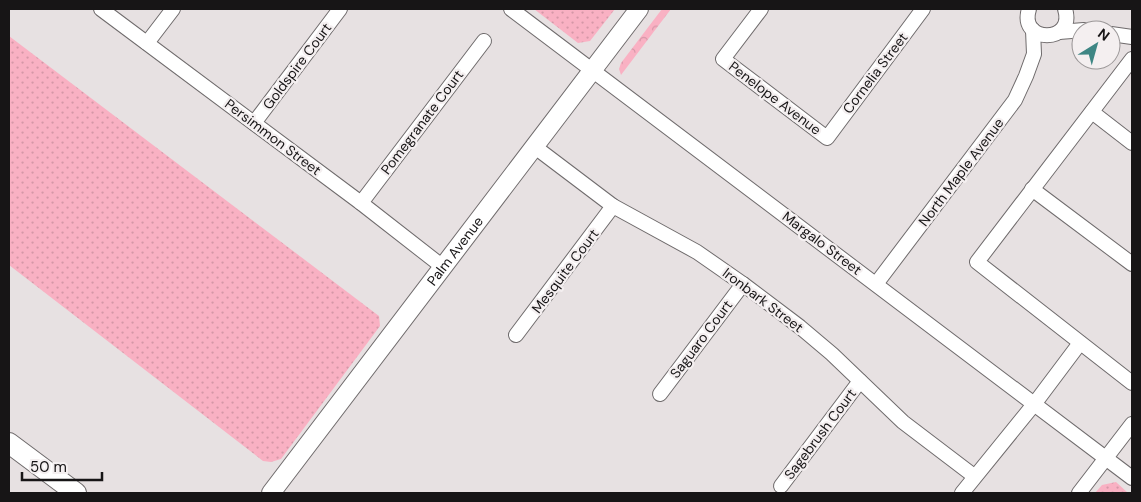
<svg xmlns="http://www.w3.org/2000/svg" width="1141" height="502" viewBox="0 0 1141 502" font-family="'DM Sans',sans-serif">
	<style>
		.grass { fill: url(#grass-dots) }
		.forest { fill: url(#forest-crowns) }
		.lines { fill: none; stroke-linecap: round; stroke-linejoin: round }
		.minor-casing { stroke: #6f6b6c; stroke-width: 16 }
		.major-casing { stroke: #6f6b6c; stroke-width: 20 }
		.highway-casing { stroke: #6f6b6c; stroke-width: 22 }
		.minor { stroke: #fff; stroke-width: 14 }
		.major { stroke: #fff; stroke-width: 18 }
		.highway { stroke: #fff; stroke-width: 20 }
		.labels { text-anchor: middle; stroke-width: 4.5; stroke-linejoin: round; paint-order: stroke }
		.street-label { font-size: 14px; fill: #171516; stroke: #f4eff0 }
	</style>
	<defs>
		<pattern id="grass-dots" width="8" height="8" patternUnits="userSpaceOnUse" patternTransform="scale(1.25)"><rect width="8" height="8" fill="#f9b1c3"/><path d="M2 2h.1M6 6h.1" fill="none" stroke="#d597a7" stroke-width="1.8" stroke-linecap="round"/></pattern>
		<pattern id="forest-crowns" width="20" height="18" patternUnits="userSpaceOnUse" patternTransform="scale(1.25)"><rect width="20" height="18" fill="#f9b1c3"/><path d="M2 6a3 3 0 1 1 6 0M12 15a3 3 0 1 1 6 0" fill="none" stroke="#d597a7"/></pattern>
	</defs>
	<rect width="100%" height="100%" fill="#e7e1e2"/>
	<g class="grass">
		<polygon points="534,9 615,9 590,41 578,43"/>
		<polygon points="9,36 379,316 380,326 281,459 271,462 263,461 9,265"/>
		<polygon points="1116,482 1128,493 1095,493 1102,485"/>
	</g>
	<polygon class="forest" points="662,9 671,9 621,75 619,69 621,63"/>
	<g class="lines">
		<defs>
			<g id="minor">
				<polyline points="101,9 361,203 443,267"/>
				<polyline points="511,9 1132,478"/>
				<polyline points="761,9 723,59 827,138 923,9"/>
				<path d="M1029,9C1018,44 1076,44 1065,9"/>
				<polyline points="1059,32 1084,30"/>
				<polyline points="1111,34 1132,37"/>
				<polyline points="147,43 173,9"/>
				<polyline points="1132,59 977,262 1132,383"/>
				<polyline points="1092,112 1132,143"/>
				<polyline points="254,123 340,9"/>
				<polyline points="535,147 613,206 697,252 743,284 800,327 832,354 903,422 974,476"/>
				<polyline points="1032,189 1132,264"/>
				<polyline points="361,203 484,41"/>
				<polyline points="876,284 1015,100 1026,76 1034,54 1033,30"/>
				<polyline points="516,335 613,206"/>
				<polyline points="660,394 743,284"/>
				<polyline points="781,486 860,381"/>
				<polyline points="962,493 1035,403 1080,343"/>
				<polyline points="1079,493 1132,424"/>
			</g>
			<g id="major">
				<path id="s1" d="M271,493L639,9"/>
			</g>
			<polyline id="highway" points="9,443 76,493"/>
		</defs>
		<use href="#minor" class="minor-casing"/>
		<use href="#major" class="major-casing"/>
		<use href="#highway" class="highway-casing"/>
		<use href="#minor" class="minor"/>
		<use href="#major" class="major"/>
		<use href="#highway" class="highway"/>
	</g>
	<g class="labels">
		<g class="street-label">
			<text transform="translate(297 66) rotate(-53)" y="5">Goldspire Court</text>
			<text transform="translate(875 73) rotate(-53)" y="5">Cornelia Street</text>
			<text transform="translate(775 98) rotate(37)" y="5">Penelope Avenue</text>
			<text transform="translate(422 122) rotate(-53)" y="5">Pomegranate Court</text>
			<text transform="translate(273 137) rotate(37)" y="5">Persimmon Street</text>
			<text transform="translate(961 172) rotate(-53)" y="5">North Maple Avenue</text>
			<text transform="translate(822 243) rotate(37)" y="5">Margalo Street</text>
			<text dy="5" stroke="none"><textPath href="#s1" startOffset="304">Palm Avenue</textPath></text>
			<text transform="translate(565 271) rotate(-53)" y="5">Mesquite Court</text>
			<text transform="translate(763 300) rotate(37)" y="5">Ironbark Street</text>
			<text transform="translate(701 339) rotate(-53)" y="5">Saguaro Court</text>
			<text transform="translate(820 434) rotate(-53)" y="5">Sagebrush Court</text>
		</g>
	</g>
	<rect width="1141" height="502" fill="none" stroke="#171516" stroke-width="20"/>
	<g transform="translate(1096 45) rotate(37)"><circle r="24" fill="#f4eff0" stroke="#9c9899"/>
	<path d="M0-4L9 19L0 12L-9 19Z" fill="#3e8684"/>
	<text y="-8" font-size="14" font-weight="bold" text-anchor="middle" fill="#171516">N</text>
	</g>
	<path d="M22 472v8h80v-8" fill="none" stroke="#171516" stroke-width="2.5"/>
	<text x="30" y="472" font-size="15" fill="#171516" stroke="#f4eff0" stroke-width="4" paint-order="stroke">50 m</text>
</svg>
